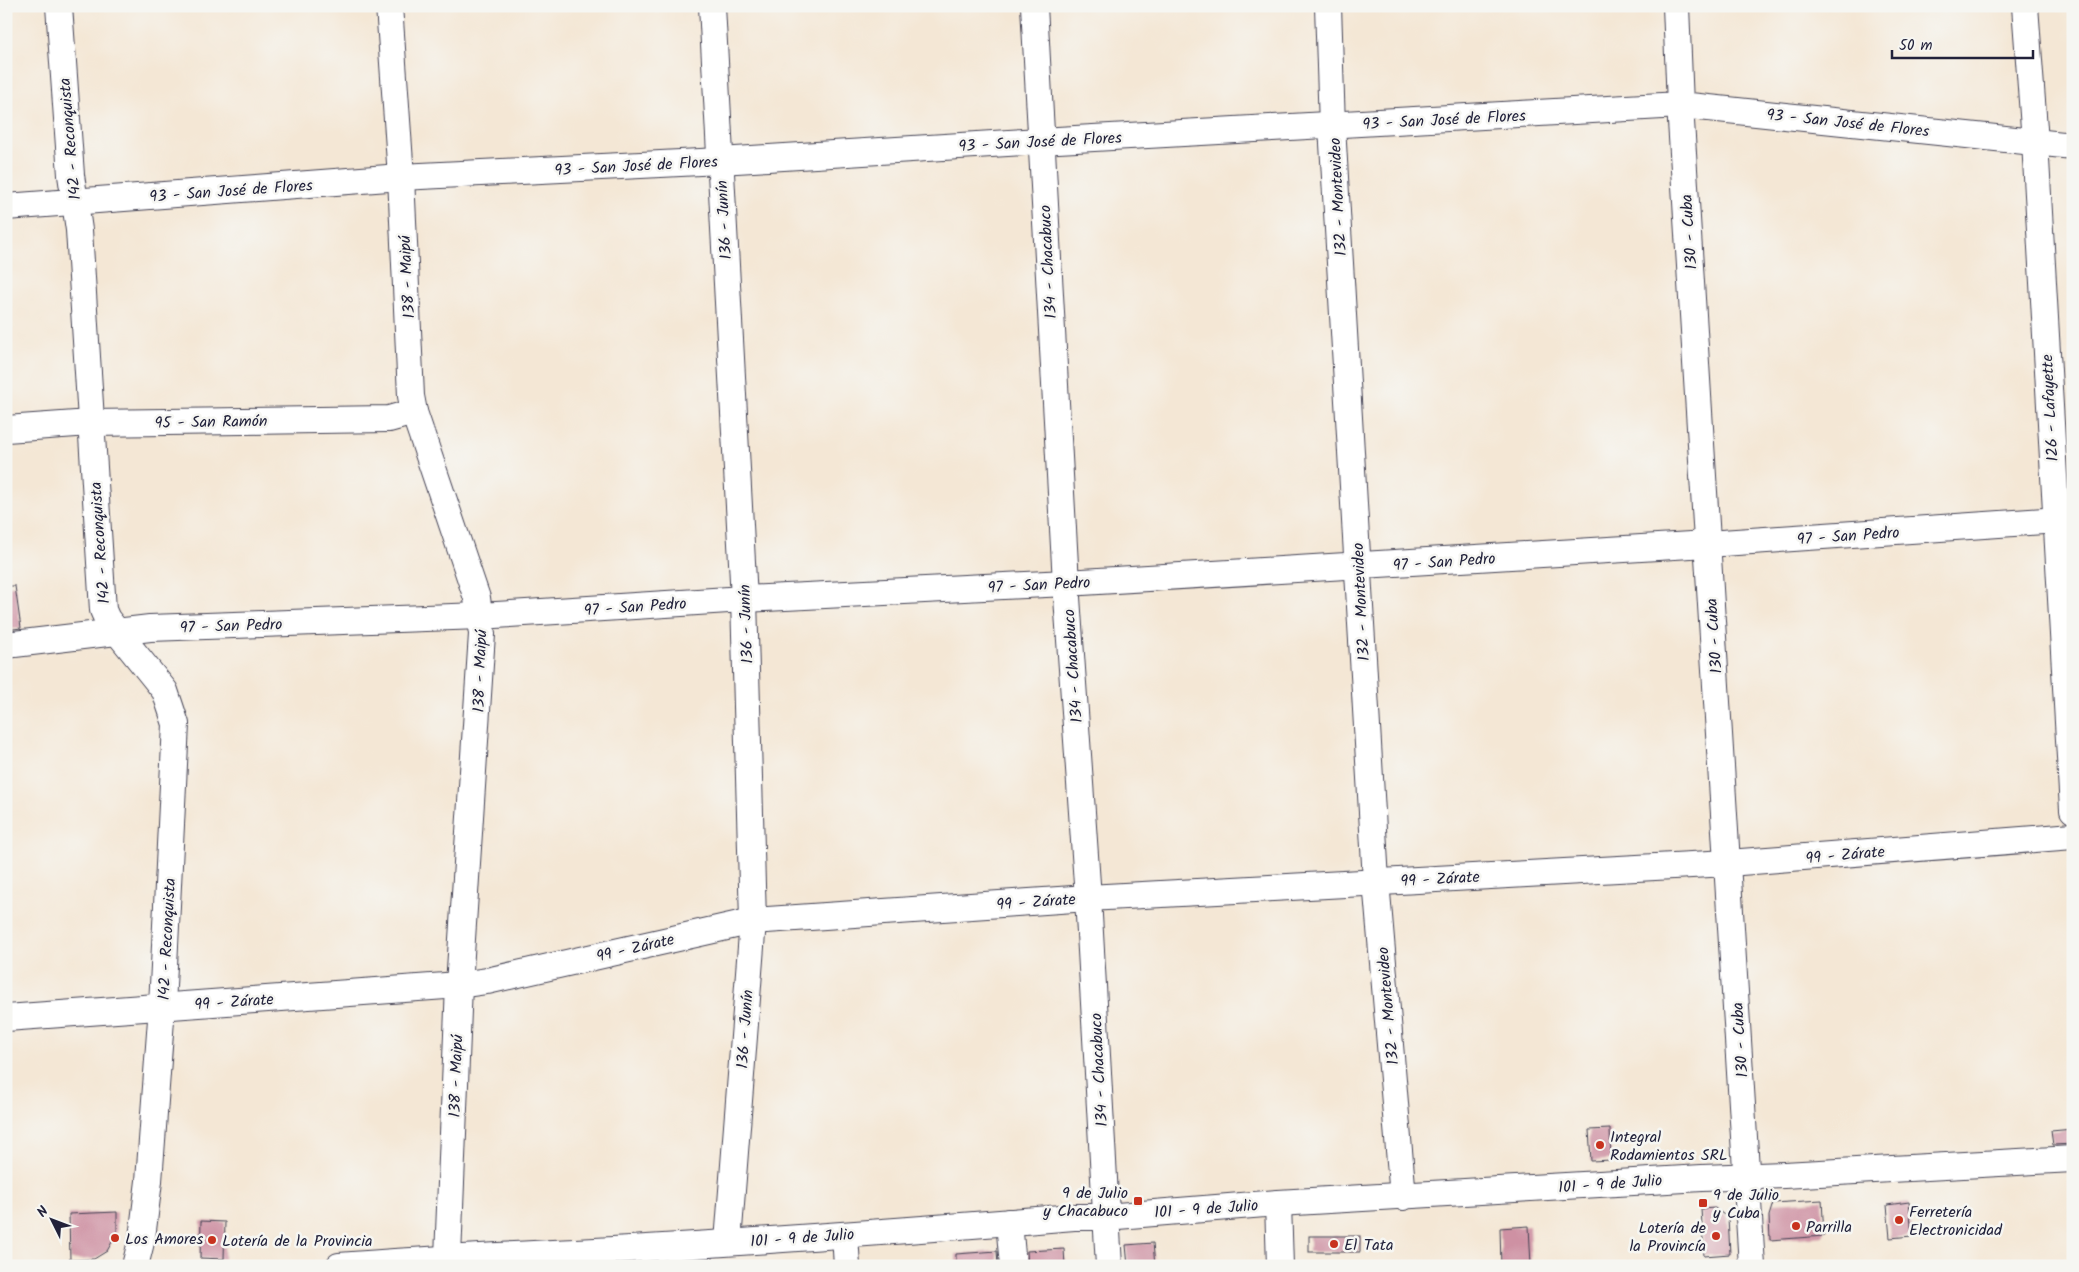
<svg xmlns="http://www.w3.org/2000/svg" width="2079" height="1272" viewBox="0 0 2079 1272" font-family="Kalam,sans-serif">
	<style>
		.building { fill: #ce91a3 }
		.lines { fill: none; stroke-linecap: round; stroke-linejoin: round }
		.minor-casing { stroke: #424052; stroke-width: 28 }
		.minor { stroke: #fff; stroke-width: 26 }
		.poi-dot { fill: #c8321e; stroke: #f6f6f2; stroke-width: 2 }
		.labels { text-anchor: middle; stroke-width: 5; stroke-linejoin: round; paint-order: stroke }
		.street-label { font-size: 16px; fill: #22223b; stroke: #f6f6f2 }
		.poi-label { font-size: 16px; fill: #22223b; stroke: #f6f6f2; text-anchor: start }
	</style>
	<rect width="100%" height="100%" fill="#f6f6f2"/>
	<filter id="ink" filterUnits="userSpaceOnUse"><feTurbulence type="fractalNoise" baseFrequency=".02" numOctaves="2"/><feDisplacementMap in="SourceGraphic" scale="10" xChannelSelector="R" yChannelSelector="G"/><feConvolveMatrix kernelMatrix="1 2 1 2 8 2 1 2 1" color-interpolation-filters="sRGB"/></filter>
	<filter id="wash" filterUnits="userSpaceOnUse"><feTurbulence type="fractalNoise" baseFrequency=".0096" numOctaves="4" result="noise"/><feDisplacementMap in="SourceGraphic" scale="20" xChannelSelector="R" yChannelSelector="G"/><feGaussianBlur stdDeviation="1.12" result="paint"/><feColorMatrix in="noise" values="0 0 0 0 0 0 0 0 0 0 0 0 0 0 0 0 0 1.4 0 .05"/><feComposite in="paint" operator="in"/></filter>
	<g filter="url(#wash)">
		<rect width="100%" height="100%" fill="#f4e7d5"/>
		<g id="blocks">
			<g class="building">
				<polygon points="6,586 15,586 21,628 6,630"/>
				<polygon points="1610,1129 1611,1160 1591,1161 1589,1130"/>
				<polygon points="2073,1129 2073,1144 2053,1145 2051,1131"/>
				<polygon points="1822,1200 1824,1236 1770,1240 1769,1216 1773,1203"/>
				<polygon points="1909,1202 1912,1236 1890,1238 1887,1205"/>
				<polygon points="1715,1208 1728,1218 1730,1254 1704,1256 1701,1209"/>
				<polygon points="117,1212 117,1233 107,1251 94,1259 70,1260 69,1214"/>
				<polygon points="201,1221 225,1222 224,1259 200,1258"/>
				<polygon points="1529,1226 1531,1266 1501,1266 1500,1228"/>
				<rect x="1309" y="1236" width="51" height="16"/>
				<polygon points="1153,1243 1155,1266 1128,1266 1126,1245"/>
				<polygon points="1064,1249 1065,1266 1028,1266 1027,1251"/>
				<polygon points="997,1251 998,1266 956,1266 956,1254"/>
			</g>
		</g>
	</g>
	<g filter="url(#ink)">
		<use href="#blocks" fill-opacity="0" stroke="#424052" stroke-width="1"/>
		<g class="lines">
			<defs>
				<g id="minor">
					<polyline points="59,6 71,175 79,230 103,610 107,619 165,691 176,724 162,1006 149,1181 142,1238 135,1266"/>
					<polyline points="389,6 401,177 411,396 414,412 477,598 482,634 459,985 448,1257"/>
					<polyline points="712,6 744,599 753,921 728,1242"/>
					<polyline points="1034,6 1066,583 1088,898 1109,1266"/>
					<polyline points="1328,6 1332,126 1376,881 1403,1197"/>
					<polyline points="1676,6 1680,105 1752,1266"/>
					<polyline points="2025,6 2035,142 2073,810"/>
					<polyline points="6,207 401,177 720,161 1040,141 1680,105 2073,146"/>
					<polyline points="6,429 90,423 389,419 414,412"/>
					<polyline points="6,645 150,628 480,616 744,599 1066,583 1707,544 2073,519"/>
					<polyline points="6,1018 459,985 487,981 753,921 1088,898 1728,863 2073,836"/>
					<polyline points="1278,1203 1280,1266"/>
					<polyline points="1009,1222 1013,1266"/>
					<polyline points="845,1235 847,1266"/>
					<path d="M339,1266C425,1259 510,1255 595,1251C755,1242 915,1230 1074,1217H1105L1278,1203L1702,1178L1784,1175L2073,1159"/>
				</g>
			</defs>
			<use href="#minor" class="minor-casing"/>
			<use href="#minor" class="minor"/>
		</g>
	</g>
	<g class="poi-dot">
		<circle cx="1600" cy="1145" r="5"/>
		<rect x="1133" y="1196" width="10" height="10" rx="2.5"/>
		<rect x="1698" y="1198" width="10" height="10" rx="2.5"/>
		<circle cx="1899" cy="1220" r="5"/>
		<circle cx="1796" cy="1226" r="5"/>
		<circle cx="1716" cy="1236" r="5"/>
		<circle cx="115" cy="1238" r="5"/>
		<circle cx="212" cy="1240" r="5"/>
		<circle cx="1334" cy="1244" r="5"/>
	</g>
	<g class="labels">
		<g class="street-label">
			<text transform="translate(1444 119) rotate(-3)" y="6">93 - San José de Flores</text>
			<text transform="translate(1848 122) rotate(6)" y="6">93 - San José de Flores</text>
			<text transform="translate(69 139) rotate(-95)" y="6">142 - Reconquista</text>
			<text transform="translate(1040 141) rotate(-3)" y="6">93 - San José de Flores</text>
			<text transform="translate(636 165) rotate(-3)" y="6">93 - San José de Flores</text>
			<text transform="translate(231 190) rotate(-4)" y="6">93 - San José de Flores</text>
			<text transform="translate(1337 197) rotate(-93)" y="6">132 - Montevideo</text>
			<text transform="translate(723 220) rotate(-93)" y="6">136 - Junín</text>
			<text transform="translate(1688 232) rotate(-94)" y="6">130 - Cuba</text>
			<text transform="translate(1047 262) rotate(-93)" y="6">134 - Chacabuco</text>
			<text transform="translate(406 277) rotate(-93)" y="6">138 - Maipú</text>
			<text transform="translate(2049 408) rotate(-93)" y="6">126 - Lafayette</text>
			<text transform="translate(211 421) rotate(-1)" y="6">95 - San Ramón</text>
			<text transform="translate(1848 535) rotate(-4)" y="6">97 - San Pedro</text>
			<text transform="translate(99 543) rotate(-94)" y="6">142 - Reconquista</text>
			<text transform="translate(1444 561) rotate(-4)" y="6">97 - San Pedro</text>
			<text transform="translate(1039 584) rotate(-3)" y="6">97 - San Pedro</text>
			<text transform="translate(1360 602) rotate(-93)" y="6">132 - Montevideo</text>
			<text transform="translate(635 606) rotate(-4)" y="6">97 - San Pedro</text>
			<text transform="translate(745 624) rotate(-92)" y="6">136 - Junín</text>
			<text transform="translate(231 625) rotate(-2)" y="6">97 - San Pedro</text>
			<text transform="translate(1713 636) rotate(-94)" y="6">130 - Cuba</text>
			<text transform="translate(1072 666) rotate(-94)" y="6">134 - Chacabuco</text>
			<text transform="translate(479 671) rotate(-88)" y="6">138 - Maipú</text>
			<text transform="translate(1845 854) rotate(-5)" y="6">99 - Zárate</text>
			<text transform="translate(1440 878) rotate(-3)" y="6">99 - Zárate</text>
			<text transform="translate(1036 901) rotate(-4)" y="6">99 - Zárate</text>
			<text transform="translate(166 939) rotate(-87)" y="6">142 - Reconquista</text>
			<text transform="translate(635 947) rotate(-13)" y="6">99 - Zárate</text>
			<text transform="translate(234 1001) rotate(-4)" y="6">99 - Zárate</text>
			<text transform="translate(1387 1006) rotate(-95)" y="6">132 - Montevideo</text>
			<text transform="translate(744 1029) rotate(-86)" y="6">136 - Junín</text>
			<text transform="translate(1739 1040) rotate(-94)" y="6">130 - Cuba</text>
			<text transform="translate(1098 1070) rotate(-93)" y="6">134 - Chacabuco</text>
			<text transform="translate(455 1076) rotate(-88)" y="6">138 - Maipú</text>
			<text transform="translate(1610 1183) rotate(-4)" y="6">101 - 9 de Julio</text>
			<text transform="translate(1206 1208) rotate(-4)" y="6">101 - 9 de Julio</text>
			<text transform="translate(802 1237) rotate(-4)" y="6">101 - 9 de Julio</text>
		</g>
		<g class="poi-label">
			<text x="1610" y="1142">Integral<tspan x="1610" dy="18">Rodamientos SRL</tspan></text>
			<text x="1128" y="1198" text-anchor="end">9 de Julio<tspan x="1128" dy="18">y Chacabuco</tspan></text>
			<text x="1713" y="1200">9 de Julio<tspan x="1713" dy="18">y Cuba</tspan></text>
			<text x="1909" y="1217">Ferretería<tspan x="1909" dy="18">Electronicidad</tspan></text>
			<text x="1806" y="1232">Parrilla</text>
			<text x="1706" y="1233" text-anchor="end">Lotería de<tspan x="1706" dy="18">la Provincía</tspan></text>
			<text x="125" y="1244">Los Amores</text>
			<text x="222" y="1246">Lotería de la Provincia</text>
			<text x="1344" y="1250">El Tata</text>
		</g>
	</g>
	<rect width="2079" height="1272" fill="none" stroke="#f6f6f2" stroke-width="25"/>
	<g transform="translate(52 1220) rotate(312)" stroke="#f6f6f2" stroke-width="4" paint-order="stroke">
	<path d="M0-4L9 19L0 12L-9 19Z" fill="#22223b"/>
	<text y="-8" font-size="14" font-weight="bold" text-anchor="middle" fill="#22223b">N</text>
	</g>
	<path d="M1892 50v8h141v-8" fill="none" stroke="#22223b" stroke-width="2.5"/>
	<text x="1899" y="50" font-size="15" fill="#22223b" stroke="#f6f6f2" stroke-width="4" paint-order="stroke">50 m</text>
</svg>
